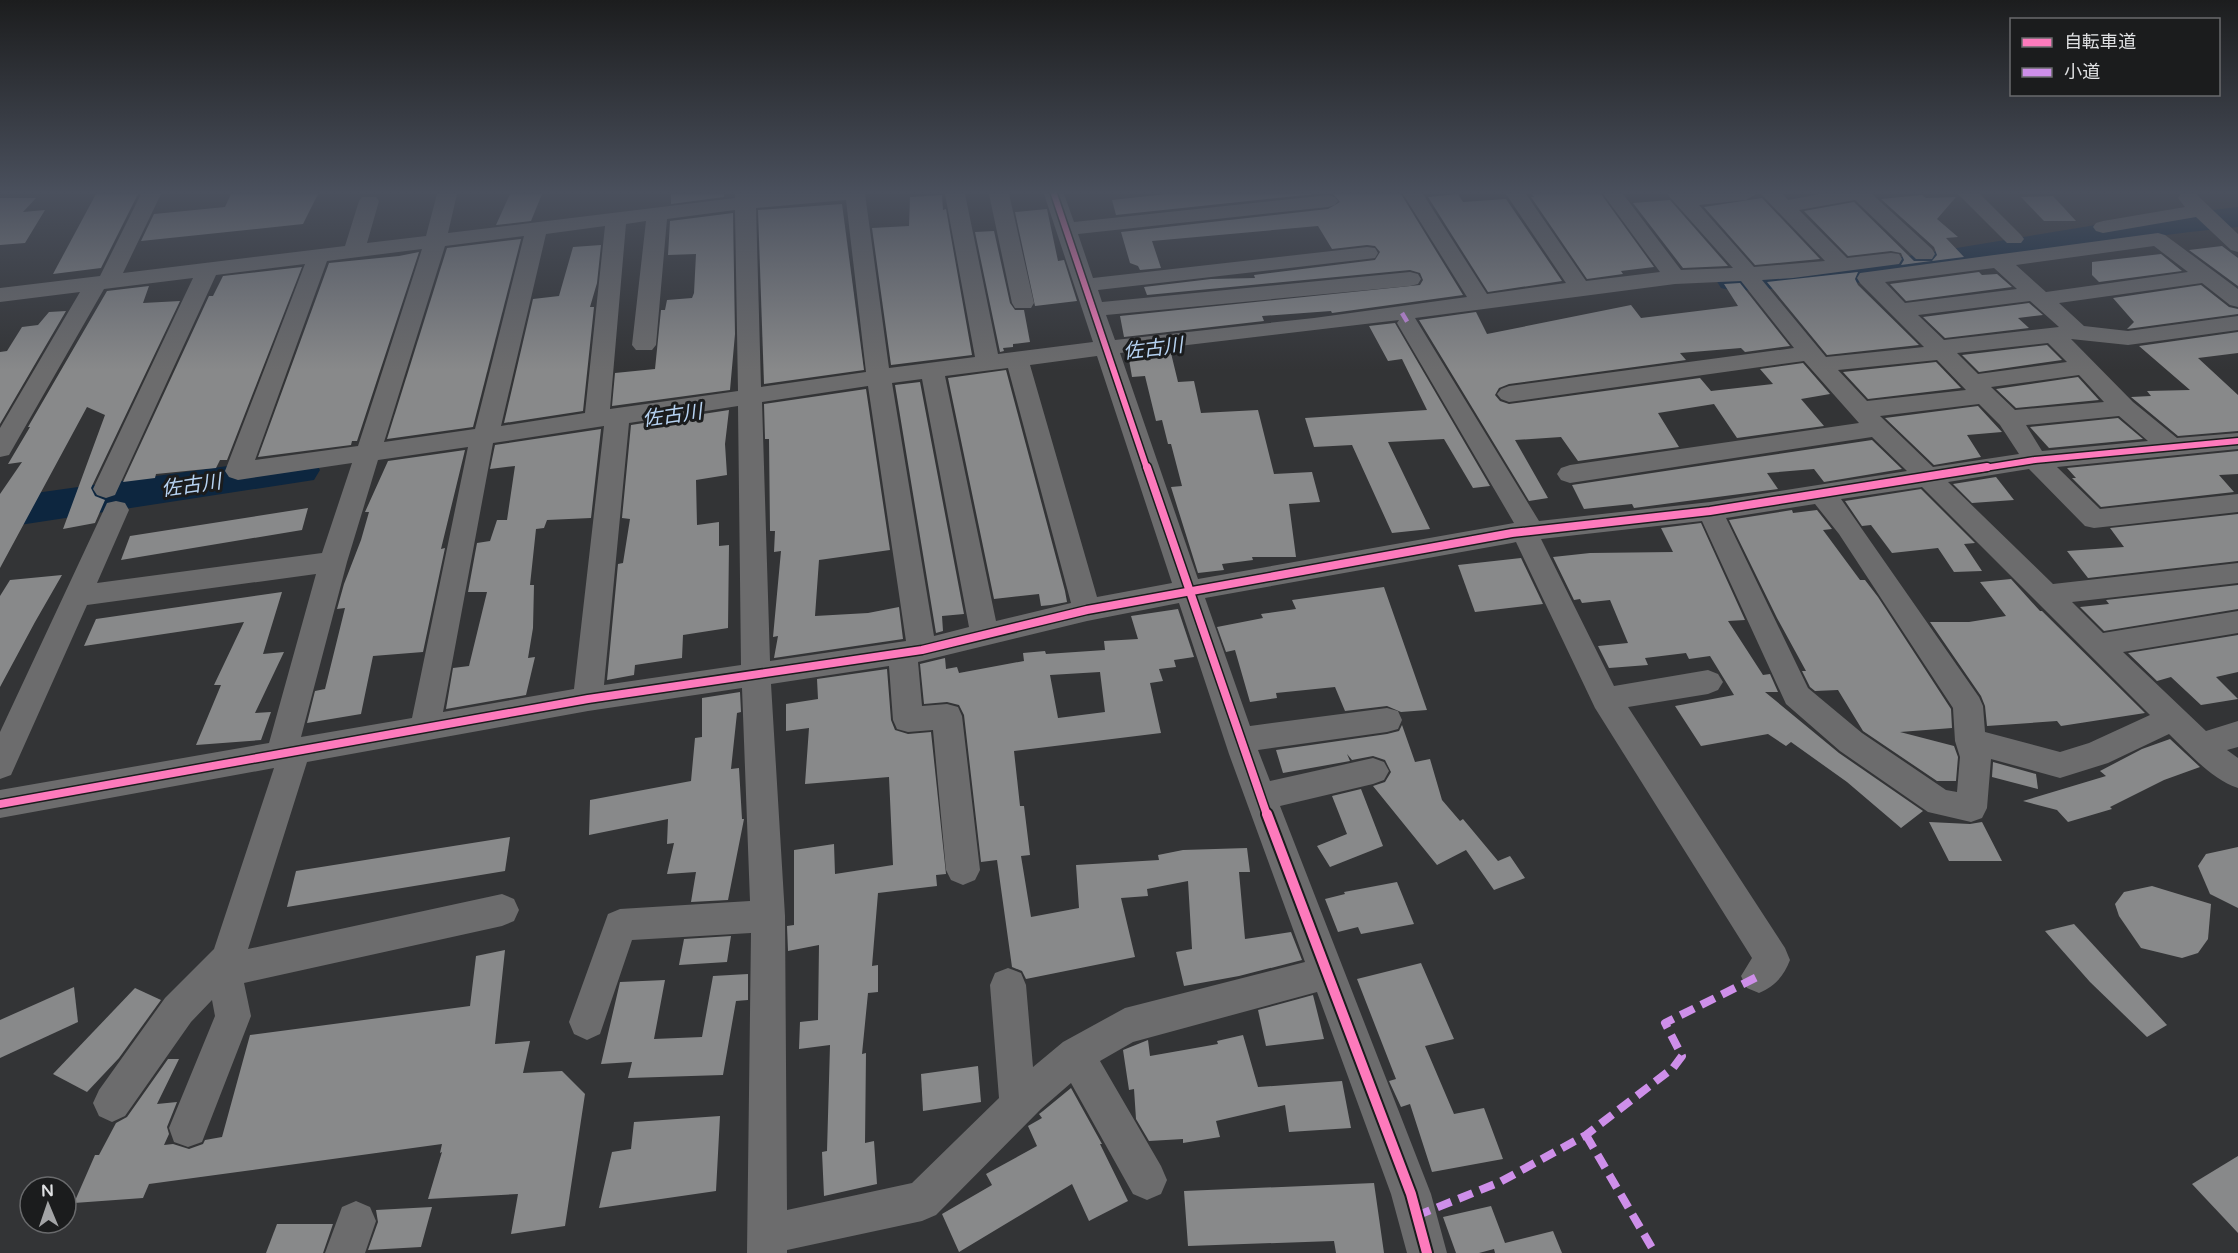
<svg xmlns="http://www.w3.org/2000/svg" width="2238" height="1253" viewBox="0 0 2238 1253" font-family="'Varela Round','Noto Sans JP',sans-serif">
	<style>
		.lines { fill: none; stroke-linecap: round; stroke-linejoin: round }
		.river { fill: #0d263f; fill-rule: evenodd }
		.building { fill: #88898a; fill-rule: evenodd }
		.minor { fill: #6c6c6d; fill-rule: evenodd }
		.quiet-far1 { stroke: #ce8fe9; stroke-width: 4.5; stroke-dasharray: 10 4.5; stroke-linecap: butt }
		.quiet { stroke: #ce8fe9; stroke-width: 8; stroke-dasharray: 15 8; stroke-linecap: butt }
		.cycleway-far2-casing { stroke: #1b1c1d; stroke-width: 9 }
		.cycleway-far1-casing { stroke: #1b1c1d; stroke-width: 11 }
		.cycleway-casing { stroke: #1b1c1d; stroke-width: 14 }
		.cycleway-far2 { stroke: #fd7abc; stroke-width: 6 }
		.cycleway-far1 { stroke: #fd7abc; stroke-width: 8 }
		.cycleway { stroke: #fd7abc; stroke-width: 10 }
		.labels { text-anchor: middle; stroke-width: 6; stroke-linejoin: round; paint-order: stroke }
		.water-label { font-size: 20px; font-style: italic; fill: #b6d2f1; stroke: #1b1c1d }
	</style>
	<rect width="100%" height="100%" fill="#333436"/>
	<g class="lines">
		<g class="river">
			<path d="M2238,207V227C2133,236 2030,259 1926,275C1862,284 1798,287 1734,291L1721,288L1716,280L1721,272L1734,269L1902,257L2120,221Z"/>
			<polygon points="299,456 314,460 320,470 314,480 0,528 0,498"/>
		</g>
	</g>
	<g class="building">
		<polygon points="96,194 138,194 101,268 53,274"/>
		<polygon points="231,194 318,194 303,224 141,241 154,214 225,207"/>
		<polygon points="510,194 542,194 531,221 496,225"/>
		<polygon points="671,194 724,194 724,197 671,204"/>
		<polygon points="1167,194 1314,194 1116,215 1112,200"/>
		<polygon points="1333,194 1401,194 1463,295 1332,313 1331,311 1262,316 1264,321 1124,337 1120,316 1420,285 1423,280 1420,273 1410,270 1147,295 1144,287 1211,279 1255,278 1254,275 1375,260 1380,252 1375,246 1367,245 1332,249 1318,226 1152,241 1161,268 1140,270 1138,266 1130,263 1121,232 1328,209 1340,202"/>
		<polygon points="1458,194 1463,202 1506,199 1562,281 1488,292 1428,197"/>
		<polygon points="1532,194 1601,194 1654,267 1621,271 1623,274 1587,279 1531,197 1534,197"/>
		<polygon points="942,195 943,210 946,209 972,355 891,365 872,228 909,226 910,197"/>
		<polygon points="1922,195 1926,198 1956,197 1937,219 1958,237 1946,238 1964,257 1932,261 1937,255 1934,247 1881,199"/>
		<polygon points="2053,196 2076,221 2044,221 2021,197"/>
		<polygon points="0,198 36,198 23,212 45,210 25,243 0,245"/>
		<polygon points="1762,198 1820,259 1755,265 1704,207"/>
		<polygon points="1670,200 1728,266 1683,268 1633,203"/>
		<polygon points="1854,202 1914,261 1931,261 1901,265 1904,260 1901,253 1891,251 1848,256 1804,211"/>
		<polygon points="842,204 864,370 764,384 758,210"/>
		<polygon points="1047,209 1058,261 1064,260 1077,301 1035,306 1015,212"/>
		<polygon points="733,213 735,334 730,390 612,406 615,373 655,369 661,310 665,310 667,300 692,298 694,293 696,254 668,255 670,221"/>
		<polygon points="994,231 1010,303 1015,310 1024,310 1030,342 1013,344 1013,347 1003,348 1004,351 1000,352 975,232"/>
		<polygon points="521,239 473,427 387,439 447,248"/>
		<polygon points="601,245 597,283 590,307 594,307 583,411 504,423 533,299 559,296 573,247"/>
		<polygon points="2222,246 2238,258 2238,286 2189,250"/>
		<polygon points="419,252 357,441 352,441 351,445 258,457 329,263 399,256"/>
		<polygon points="2161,254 2182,271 2099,282 2092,275 2092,262"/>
		<polygon points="302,267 227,460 220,460 216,468 156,474 155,478 123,482 209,296 213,296 223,276"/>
		<polygon points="1858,272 1855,279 1858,285 1919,345 1827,355 1767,282"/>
		<polygon points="1979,272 1982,275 1997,274 2012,287 1906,301 1890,284"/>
		<polygon points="1740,283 1790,346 1745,352 1741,348 1680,353 1686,360 1509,384 1499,388 1495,395 1500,401 1509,404 1700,378 1711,391 1773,384 1760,369 1803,363 1830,394 1801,399 1824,426 1737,438 1714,404 1658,413 1679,447 1578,461 1561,437 1515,440 1548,498 1529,501 1419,320 1476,312 1487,334 1631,305 1641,318 1738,306 1724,284"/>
		<polygon points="2201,285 2229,307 2238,309 2238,314 2127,329 2134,322 2113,298"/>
		<polygon points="149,286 143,303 180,301 91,488 95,496 105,500 95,523 63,529 105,415 87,407 0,568 0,494 22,462 8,464 30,427 28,427 107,291"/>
		<polygon points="2029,303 2043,315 2018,318 2029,328 1945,338 1923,317"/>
		<polygon points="66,311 0,424 0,352 7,351 22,327 38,325 49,312"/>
		<polygon points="1395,323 1490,486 1473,488 1444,439 1388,442 1430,529 1392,533 1352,445 1314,447 1305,418 1427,410 1402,359 1388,361 1369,326"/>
		<polygon points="2238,332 2238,353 2198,358 2238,395 2238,431 2178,436 2131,397 2151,396 2147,391 2190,390 2139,346"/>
		<polygon points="2047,345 2062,360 1979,372 1962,355"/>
		<polygon points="1170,349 1178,382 1194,381 1201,413 1258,410 1274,474 1312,472 1320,502 1289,504 1296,557 1252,557 1253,560 1222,564 1224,570 1198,573 1171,487 1182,486 1171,444 1168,444 1162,420 1156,421 1145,376 1132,377 1128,354"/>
		<polygon points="1936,362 1961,388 1868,399 1843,372"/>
		<polygon points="1006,370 1065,591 1067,602 1051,605 1041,606 1039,594 994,599 948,378"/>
		<polygon points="2078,377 2099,400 2016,408 1996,389"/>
		<polygon points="920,382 964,614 942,616 943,631 936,633 895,385"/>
		<polygon points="866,389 890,550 819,560 815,616 868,613 899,607 903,639 774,658 778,636 773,637 781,551 774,552 775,531 770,531 769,439 765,439 764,404"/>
		<polygon points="1978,406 2002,432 1967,435 1981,457 1934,465 1885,418"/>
		<polygon points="729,410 725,444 727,475 696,480 697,525 719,522 719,546 729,545 728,628 683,635 682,658 635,665 634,675 607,680 618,564 623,563 630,519 622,518 631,425"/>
		<polygon points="2118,418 2143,439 2049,448 2030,427"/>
		<polygon points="601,429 591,518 547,520 544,528 536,529 530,585 534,585 533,628 528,658 535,657 526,695 446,709 453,668 469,666 487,592 468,592 477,543 490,541 497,520 507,520 515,466 490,469 495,445"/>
		<polygon points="1872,440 1902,469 1824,482 1814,469 1767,473 1778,489 1634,508 1632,504 1584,509 1572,485"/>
		<polygon points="465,450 441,549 445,548 423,652 373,656 361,714 307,723 315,691 325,689 345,608 337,609 344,584 361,540 369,512 365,512 388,461"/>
		<polygon points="2238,451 2238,474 2219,475 2234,492 2101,507 2072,478 2076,478 2067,468"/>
		<polygon points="1996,477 2014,500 1972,503 1953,484"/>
		<polygon points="1921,489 1975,543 1964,544 1982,571 1954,572 1938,548 1892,553 1871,525 1862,526 1845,501"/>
		<polygon points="308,508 302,530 121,560 130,536"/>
		<polygon points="1792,510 1793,513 1817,510 1832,529 1823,530 1860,580 1865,580 1878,597 1951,709 1952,728 1900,732 1954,746 1958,757 1956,781 1937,781 1863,731 1838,690 1815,691 1810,687 1802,671 1806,671 1777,618 1729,520"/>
		<polygon points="2238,514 2238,561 2088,578 2067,551 2124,547 2110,528"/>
		<polygon points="1701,523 1745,620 1728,621 1763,675 1770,674 1778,692 1765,692 1839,753 1923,811 1901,828 1847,782 1791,742 1786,746 1768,734 1701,746 1675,706 1734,695 1710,656 1689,659 1686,653 1645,658 1648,665 1609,668 1598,646 1628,643 1610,600 1582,603 1580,599 1574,600 1553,557 1590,553 1673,552 1661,528"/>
		<polygon points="1521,558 1543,604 1475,612 1458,565"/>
		<polygon points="62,575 35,622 0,687 0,596 10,580"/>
		<polygon points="2011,579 2040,611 2042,611 2145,713 2061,726 2057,721 1987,726 1985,706 1981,696 1930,622 1969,622 2006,616 1980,582"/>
		<polygon points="2238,585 2238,609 2104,631 2080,607 2109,604 2106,600"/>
		<polygon points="1384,587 1427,710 1401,712 1387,706 1345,711 1335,687 1276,693 1277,698 1250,702 1235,650 1226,652 1217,627 1263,618 1261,614 1296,609 1292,600"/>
		<polygon points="282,592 263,654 284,652 255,713 271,712 261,740 196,745 221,685 214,685 244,622 84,646 96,619"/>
		<path d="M1178,609L1194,657L1174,660L1176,667L1159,669L1163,681L1150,683L1161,733L1014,751L1020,806H1024L1030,855L1021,856L1031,917L1079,908L1076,865L1159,860L1158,855L1183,850L1247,848L1250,872H1239L1245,939L1291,932L1302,960L1239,976L1184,986L1176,952L1192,949L1188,881L1147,889L1148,896L1121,898L1135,957L1026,979L1022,971L1012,967L997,860L981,862L964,715L959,705L947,702L924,704L920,664L945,658L946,669L957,667L959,673L1024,661L1023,653L1045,651L1046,654L1105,650L1104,641L1138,639L1131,616ZM1100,672L1105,712L1058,718L1050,675Z"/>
		<polygon points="2238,635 2238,672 2216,677 2238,699 2201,705 2171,677 2157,681 2128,653"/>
		<polygon points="887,669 891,720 895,730 908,734 931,732 946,874 936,875 937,886 878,893 872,966 878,965 878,992 868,993 862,1054 866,1053 865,1143 874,1141 877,1184 824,1196 822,1152 827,1151 830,1045 799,1049 800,1022 818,1020 819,945 788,951 787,926 794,925 794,850 834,844 835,874 893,865 889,777 805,784 809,728 786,731 786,704 818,699 817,679"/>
		<polygon points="740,692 741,712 737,713 731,769 739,768 742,819 744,819 728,900 691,902 696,872 667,874 674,843 667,844 668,819 589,835 590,800 691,781 695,738 702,737 702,698"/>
		<polygon points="1402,725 1415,762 1430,759 1442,800 1460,821 1463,819 1498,861 1510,856 1525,878 1494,890 1466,850 1437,865 1373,786 1385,782 1391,772 1385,760 1373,756 1352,760 1347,754 1350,761 1283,773 1276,750 1387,734 1399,731"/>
		<polygon points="2170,739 2200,767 2164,780 2110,807 2112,809 2068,822 2057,810 2023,801 2106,776 2100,771 2142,749"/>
		<polygon points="1993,762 2036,774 2038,789 1992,777"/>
		<polygon points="1361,789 1383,846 1330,867 1317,846 1347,834 1332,796"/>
		<polygon points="1929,822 1970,824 1982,822 2002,861 1949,861"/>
		<polygon points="510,837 505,871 287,907 296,871"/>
		<polygon points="2238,847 2238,908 2210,894 2198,866 2206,854"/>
		<polygon points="1397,882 1414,924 1361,934 1358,927 1338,932 1325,899 1345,894 1344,892"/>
		<polygon points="2152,886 2211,904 2208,939 2198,953 2182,958 2141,948 2119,916 2115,904 2124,892"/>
		<polygon points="2074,924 2167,1025 2147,1037 2090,982 2045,931"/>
		<polygon points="731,936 727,962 679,965 684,939"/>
		<polygon points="505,950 495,1044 530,1041 523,1073 562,1071 585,1094 565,1226 511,1234 518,1194 428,1199 442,1152 440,1153 442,1144 149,1184 143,1198 74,1203 95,1155 99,1155 116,1123 127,1117 168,1059 179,1059 157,1104 177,1102 167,1127 169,1134 164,1145 173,1144 189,1149 203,1144 205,1140 222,1137 250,1035 470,1006 476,956"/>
		<polygon points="1421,963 1454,1039 1425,1046 1454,1114 1484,1108 1503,1159 1432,1172 1410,1104 1401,1107 1389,1081 1396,1079 1357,979"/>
		<polygon points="748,974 748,1000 736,1001 723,1075 628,1078 632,1062 601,1064 620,982 665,980 654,1039 702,1037 713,976"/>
		<polygon points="74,987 78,1022 0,1058 0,1020"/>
		<polygon points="135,988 161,1000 119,1058 87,1092 53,1074"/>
		<polygon points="1313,995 1324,1039 1266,1046 1258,1010"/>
		<polygon points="1243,1035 1258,1087 1342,1081 1351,1128 1289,1132 1285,1105 1216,1121 1220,1137 1183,1143 1183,1139 1149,1141 1136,1119 1134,1089 1129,1090 1123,1050 1148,1040 1150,1056 1218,1044 1217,1041"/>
		<polygon points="978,1066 981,1102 923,1111 921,1074"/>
		<polygon points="1071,1088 1102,1144 1100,1144 1128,1201 1089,1221 1072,1184 959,1252 942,1214 992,1185 986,1174 1037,1146 1028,1126 1042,1118 1039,1114 1043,1111"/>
		<polygon points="720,1116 716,1191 599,1208 612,1152 631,1149 634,1122"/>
		<polygon points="2238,1156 2238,1233 2192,1184"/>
		<polygon points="1374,1183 1384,1253 1336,1253 1334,1241 1188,1246 1184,1191"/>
		<polygon points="1491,1206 1505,1243 1553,1231 1562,1253 1495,1253 1494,1249 1479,1253 1456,1253 1443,1217"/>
		<polygon points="432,1207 421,1247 368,1250 378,1222 376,1210"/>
		<polygon points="277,1224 333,1224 323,1253 266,1253"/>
	</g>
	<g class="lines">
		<g class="minor">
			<path d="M141,194H161L123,273L345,246L359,201L362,197H376L379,201L367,243L426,236L437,194H457L448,233L735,198V194H865L889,368L975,357L945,194H965L998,354L1093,342L1044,194H1064L1074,222L1328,195L1335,197L1338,201L1335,205L1328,207L1078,234L1093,278L1367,247L1375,248L1378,253L1375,258L1367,259L1098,290L1102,302L1410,272L1418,274L1421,279L1418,284L1410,286L1106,315L1115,340L1314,318L1467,297L1403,194H1423L1487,294L1566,283L1506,194H1526L1586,281L1660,272L1603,194H1623L1681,270L1733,268L1667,194H1756L1746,200L1699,205L1754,267L1825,261L1761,194H1783L1788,200L1820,194H1872L1932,249L1935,254L1932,259H1916L1855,200L1799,210L1847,258L1891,253L1899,254L1902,259L1899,264L1793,278L1762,280L1826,357L1924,347L1860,283L1857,278L1860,273L2158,233L2165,235L2238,289V307L2230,305L2202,283L2059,303L2084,326L2128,331L2238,316V330L2128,345L2071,339L2133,402L2177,438L2238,433V449L2057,467L2100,509L2238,494V512L2094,528L2085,526L2029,469L1948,482L2053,584L2238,563V583L2072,602L2103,633L2238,611V633L2123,652L2206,731L2238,721V747L2227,750L2238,758V788C2211,779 2190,754 2169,734L2108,763L2060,778L1991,759L1987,808L1982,818L1971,822L1928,812L1840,751L1786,704L1702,521L1541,539L1614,686L1708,670L1718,674L1723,682L1718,690L1708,694L1628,707L1785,948L1790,960C1784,976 1775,986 1759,993L1747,988L1741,976L1752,958L1595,708L1516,542L1512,543L1205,598L1250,726L1387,708L1398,711L1402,720L1398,729L1387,732L1258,750L1270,781L1373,758L1384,762L1389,771L1384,780L1373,784L1280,806L1431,1194L1447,1253H1407L1391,1194L1317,992L1133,1042L1100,1061L1161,1166L1167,1180L1161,1194L1147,1200L1133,1194L1071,1083L1041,1109L936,1215L922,1221L787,1250V1253H747L751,933L632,940L600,1034L587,1040L574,1034L569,1022L608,914L620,909L750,901L742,688L588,711L307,762L248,949L502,894L514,899L519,910L514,921L502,926L244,983L251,1016L202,1142L188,1147L174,1142L169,1128L215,1016L212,1000L191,1022L125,1116L112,1122L99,1116L93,1103L99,1090L165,998L214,949L274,768L0,818V790L269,743L316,574L87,605L11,775L0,779V732L107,503L116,501L125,503L129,510L97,583L322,553L352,463L238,480L229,477L225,471L305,264L216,275L115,495L106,498L97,495L93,489L193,278L104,289L9,455L0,457V428L80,292L0,302V288L100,276ZM846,200L866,372L761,387L756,208ZM735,210L738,391L610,409L626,224L646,221L632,345L636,350H652L656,345L667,219ZM605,226L585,413L501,426L546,234ZM524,236L475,429L384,442L445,246ZM2154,246L2188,272L2046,292L2016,265ZM422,249L358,446L255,460L327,261ZM1994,268L2017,289L1905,303L1885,282ZM1741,281L1794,348L1509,386L1501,389L1497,394L1501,399L1509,402L1804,361L1859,423L1570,465L1561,468L1557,474L1561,480L1570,483L1872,437L1907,471L1710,502L1539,521L1415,318L1675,284ZM2030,301L2059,327L1944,340L1918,315ZM1399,320L1397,323L1514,523L1198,579L1120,353ZM2048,343L2067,362L1978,374L1957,353ZM1097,356L1172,583L1097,597L1030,365ZM1937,360L1966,390L1867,401L1838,370ZM1008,368L1071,603L996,621L945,376ZM2079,375L2104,402L2015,410L1991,387ZM922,379L969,627L934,636L892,383ZM868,386L906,641L770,661L762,402ZM1979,404L2000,425L2019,454L1933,467L1880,416ZM738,406L741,665L604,685L629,423ZM2119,416L2148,441L2042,451L2026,425ZM604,426L574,689L443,712L493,443ZM468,447L412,718L301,737L347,562L378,460ZM1922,487L2150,715L2089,743L2060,752L1985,732L1983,706L1979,697L1841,499ZM1815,504L1839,534L1953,708L1955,741L1960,757L1957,792L1946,790L1862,733L1808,688L1726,518ZM1179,603L1229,754L1305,962L1125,1008L1063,1042L1033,1067L1026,985L1021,973L1008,968L995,973L990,985L999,1098L912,1183L787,1210L785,916L771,684L889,666L893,720L897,729L908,732L933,730L946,870L951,880L963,885L975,880L980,870L962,716L958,707L947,704L922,706L918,662L1087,621Z"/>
			<polygon points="989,194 1009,194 1034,303 1031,308 1015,308 1012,303"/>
			<polygon points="1958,194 1980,194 2021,235 2024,239 2021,243 2007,243"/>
			<polygon points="2181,194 2196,194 2238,234 2238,252 2231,250 2196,217 2103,233 2096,231 2093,227 2096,223 2103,221 2185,207 2178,198"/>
			<polygon points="356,1201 370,1207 376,1221 365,1253 325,1253 342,1207"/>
		</g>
		<polyline class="quiet-far1" points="1402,313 1408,323"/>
		<g class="quiet">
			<polyline points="1586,1135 1655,1253"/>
			<polyline points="1416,1216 1500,1182 1586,1135 1673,1068 1682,1056 1665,1023 1759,976"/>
		</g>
		<defs>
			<g id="cycleway-far2">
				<polyline points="1054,194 1147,469"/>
				<polyline points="1978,469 2035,460 2238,441"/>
			</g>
			<g id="cycleway-far1">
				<polyline points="1147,467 1267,815"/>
				<polyline points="0,804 588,699 922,650 1087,610 1512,533 1710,511 1987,467"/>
			</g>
			<polyline id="cycleway" points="1267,814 1411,1194 1427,1253"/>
		</defs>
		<use href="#cycleway-far2" class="cycleway-far2-casing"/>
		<use href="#cycleway-far1" class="cycleway-far1-casing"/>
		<use href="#cycleway" class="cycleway-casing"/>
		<use href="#cycleway-far2" class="cycleway-far2"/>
		<use href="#cycleway-far1" class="cycleway-far1"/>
		<use href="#cycleway" class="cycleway"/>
	</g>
	<linearGradient id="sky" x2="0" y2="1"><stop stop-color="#1c1d1e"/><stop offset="0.52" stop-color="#4a505d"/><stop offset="1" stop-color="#4a505d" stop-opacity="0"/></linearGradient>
	<rect width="2238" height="370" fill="url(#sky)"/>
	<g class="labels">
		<g class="water-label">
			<text transform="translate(1153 348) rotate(-7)" y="7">佐古川</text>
			<text transform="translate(672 415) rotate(-8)" y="7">佐古川</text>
			<text transform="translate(191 485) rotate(-8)" y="7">佐古川</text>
		</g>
	</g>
	<rect x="2010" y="18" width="210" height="78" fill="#1b1c1d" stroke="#696a6c" stroke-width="1.5"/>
	<rect x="2022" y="38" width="30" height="9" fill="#fd7abc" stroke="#696a6c" stroke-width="1.5"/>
	<text x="2064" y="48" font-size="18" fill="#dfe0e2">自転車道</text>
	<rect x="2022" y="68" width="30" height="9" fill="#ce8fe9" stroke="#696a6c" stroke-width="1.5"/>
	<text x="2064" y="78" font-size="18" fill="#dfe0e2">小道</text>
	<g transform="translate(48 1205) rotate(358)"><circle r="28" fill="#1b1c1d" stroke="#696a6c" stroke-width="1.5"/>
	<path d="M0-4.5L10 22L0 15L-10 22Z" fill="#a3a4a6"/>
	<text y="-9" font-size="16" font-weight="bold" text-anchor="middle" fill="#dfe0e2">N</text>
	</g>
</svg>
